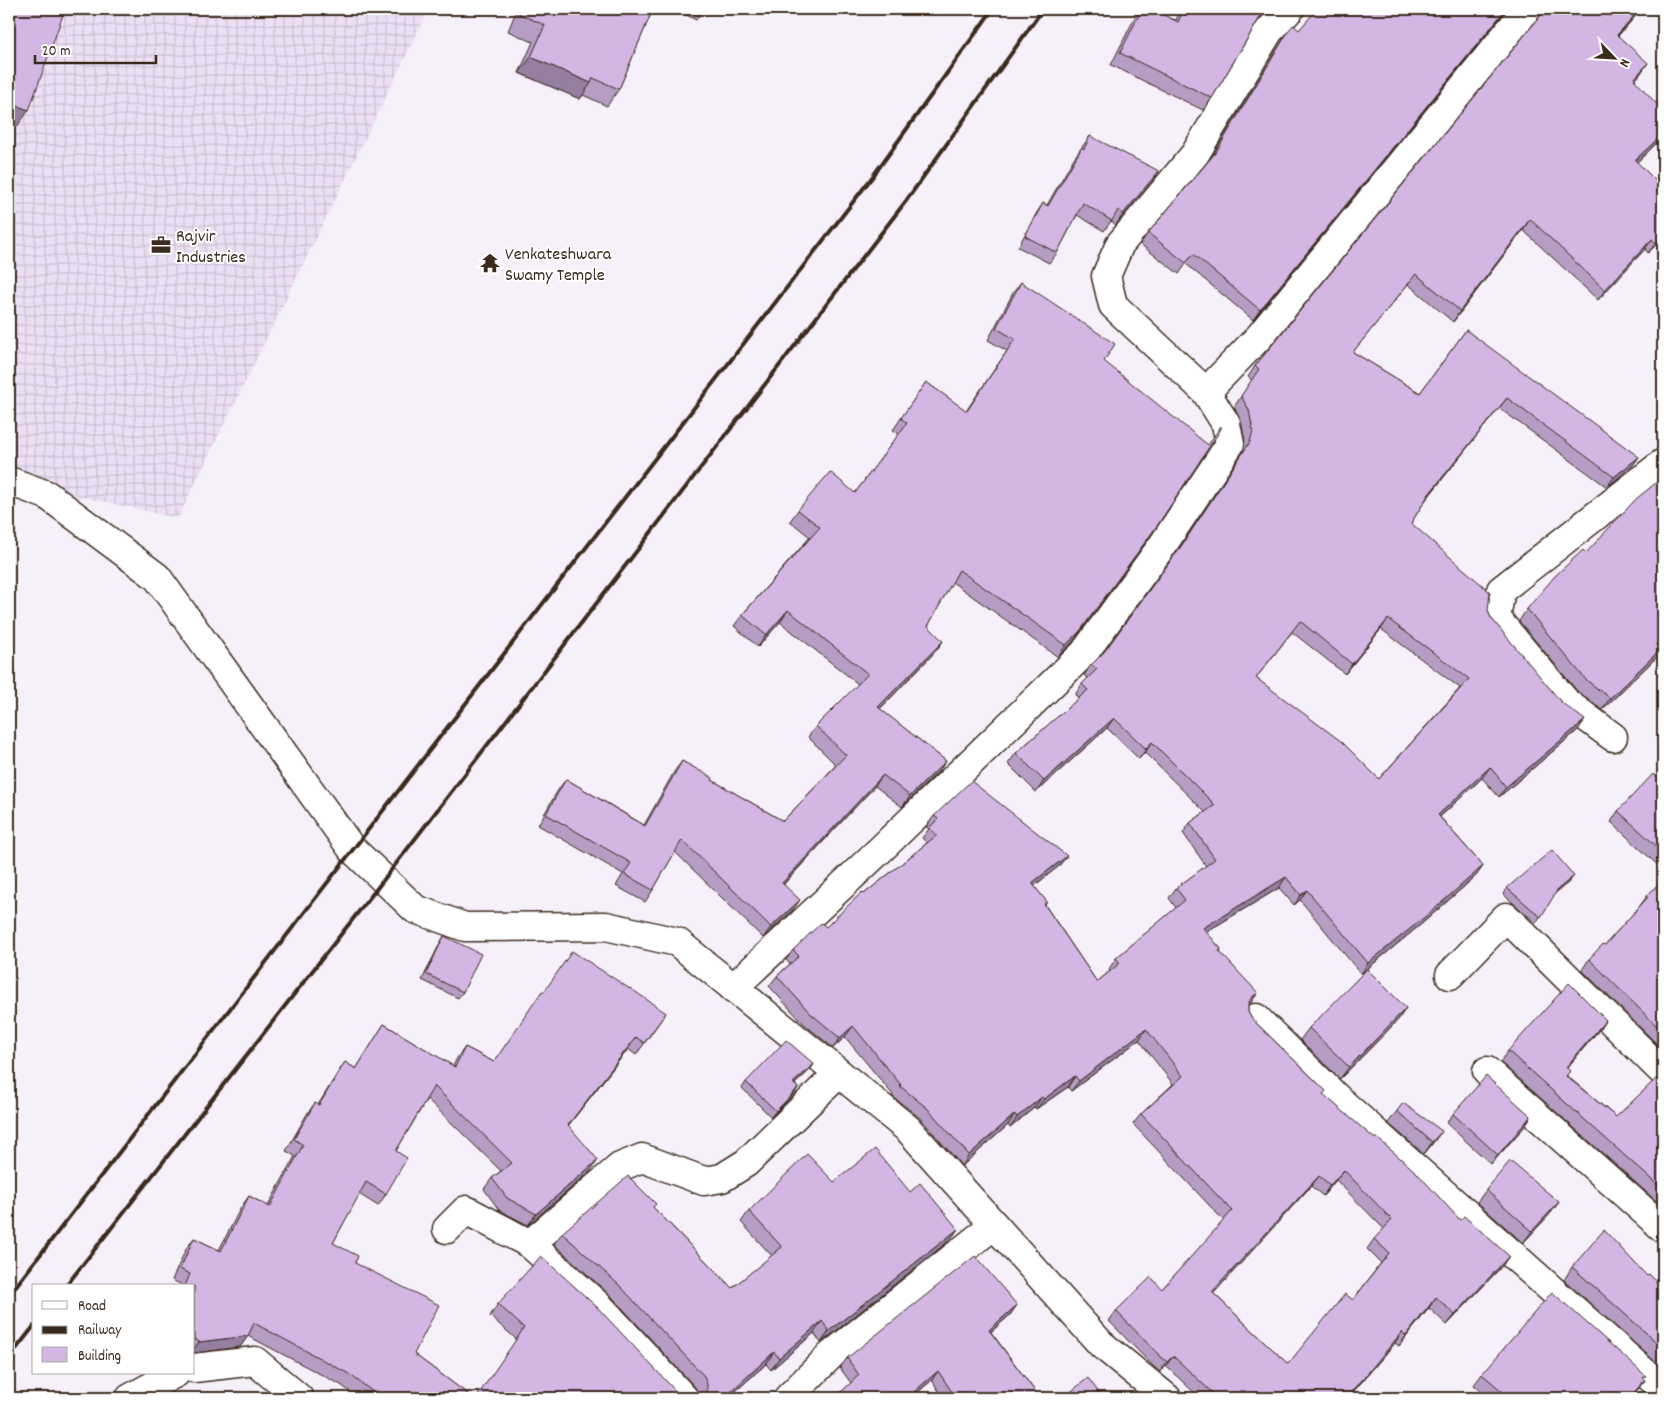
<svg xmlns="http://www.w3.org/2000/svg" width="1672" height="1407" viewBox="0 0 1672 1407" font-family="Dekko,sans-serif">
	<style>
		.industrial { fill: url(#industrial-grid) }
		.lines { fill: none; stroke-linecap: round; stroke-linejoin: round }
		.minor-casing { stroke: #3b2a1e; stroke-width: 31 }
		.tertiary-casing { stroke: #3b2a1e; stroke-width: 31 }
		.minor { stroke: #fff; stroke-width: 28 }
		.tertiary { stroke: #fff; stroke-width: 28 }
		.rail { stroke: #3b2a1e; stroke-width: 4 }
		.wall { fill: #b59dc4; stroke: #3b2a1e; fill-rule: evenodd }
		.shaded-wall { fill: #947fa0; stroke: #3b2a1e }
		.building { fill: #d3b6e4; stroke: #3b2a1e; fill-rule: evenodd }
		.labels { text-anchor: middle; stroke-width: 4; stroke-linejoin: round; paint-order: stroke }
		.poi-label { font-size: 18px; fill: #3b2a1e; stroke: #fff; text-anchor: start }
	</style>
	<defs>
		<pattern id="industrial-grid" width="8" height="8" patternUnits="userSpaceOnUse" patternTransform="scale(1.25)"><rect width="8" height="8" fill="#ecdff3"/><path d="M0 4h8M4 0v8" fill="none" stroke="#cbc0d0"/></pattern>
	</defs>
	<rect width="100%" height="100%" fill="#f6f0fa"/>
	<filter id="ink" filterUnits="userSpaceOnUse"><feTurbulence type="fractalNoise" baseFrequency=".02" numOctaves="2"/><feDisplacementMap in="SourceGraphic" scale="10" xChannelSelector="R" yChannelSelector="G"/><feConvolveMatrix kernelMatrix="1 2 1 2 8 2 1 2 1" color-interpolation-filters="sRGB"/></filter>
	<g filter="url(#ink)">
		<polygon class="industrial" points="9,9 429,9 178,518 9,481"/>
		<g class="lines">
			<defs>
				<g id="minor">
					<polyline points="1206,392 1259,337 1527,9"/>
					<polyline points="1613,737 1567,703 1496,618 1501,590 1663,463"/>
					<polyline points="1450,975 1506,917 1663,1072"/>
					<polyline points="733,988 880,850 1084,653 1162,546 1230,444 1226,424 1206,392 1113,305 1106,276 1120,244 1195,154 1269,31 1290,9"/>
					<polyline points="1256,1018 1337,1098 1663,1389"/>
					<polyline points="1487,1071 1663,1228"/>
					<polyline points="447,1229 466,1210 530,1244 620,1167 642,1158 704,1181 722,1178 746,1163 839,1073"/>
					<polyline points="530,1244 601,1308 684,1398"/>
					<polyline points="194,1368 255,1361 299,1398"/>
					<polyline points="130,1398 176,1373"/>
					<polyline points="788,1398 831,1355 994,1225"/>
				</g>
				<polyline id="tertiary" points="9,481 47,495 157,577 352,849 415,909 465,927 606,926 677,942 908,1129 1101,1344 1167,1398"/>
			</defs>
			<use href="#minor" class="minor-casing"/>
			<use href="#tertiary" class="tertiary-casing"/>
			<use href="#minor" class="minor"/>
			<use href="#tertiary" class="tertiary"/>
			<g class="rail">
				<polyline points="66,1286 385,878 906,201 1043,9"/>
				<polyline points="9,1295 873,176 993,9"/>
				<polyline points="9,1358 34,1326"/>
			</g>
		</g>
		<g class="wall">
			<polygon points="517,9 653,9 619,89 607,106 583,95 580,99 519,73 533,42 508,31"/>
			<polygon points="675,9 704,9 696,20"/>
			<polygon points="1141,9 1176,20 1181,9 1264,9 1212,98 1203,110 1111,65 1135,17"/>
			<polygon points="1507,9 1253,320 1186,264 1179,274 1140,244 1148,233 1212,156 1282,41 1289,30 1299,30"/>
			<path d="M1542,9H1642L1618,36L1641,73L1635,80L1663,137L1637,162L1663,238L1648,253L1645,249L1598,300L1523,230L1453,322L1408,284L1353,352L1420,393L1466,330L1632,467L1607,487L1499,408L1425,501L1411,523L1488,611L1491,618L1578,730L1499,797L1482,778L1440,817L1483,866L1476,876L1425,921L1361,974L1300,900L1294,905L1279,888L1206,932L1221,949L1220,951L1250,1004L1248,1005V1012L1252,1019L1326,1091L1323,1094L1460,1220L1509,1256L1502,1266L1447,1325L1429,1308L1399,1346L1395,1343L1348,1398H1200L1166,1366L1160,1372L1152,1365L1109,1321L1116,1311L1162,1289L1224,1221L1133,1124L1141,1114L1173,1084L1139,1040L1071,1091L1068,1087L1036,1109L1035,1107L1010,1128L1008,1125L962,1166L920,1118L892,1096L893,1095L845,1037L833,1048L803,1023L769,986L777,976L790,964L786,960L793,950L826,927L864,894L927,843L922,838L929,829L926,827L934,816L1059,866L1034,886L1047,902L1045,905L1097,982L1110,971L1109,969L1116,958L1176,908L1169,898L1176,888L1206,866L1183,833L1190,823L1205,812L1145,753L1139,759L1107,728L1036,792L1008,764L1016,753L1079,698L1075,695L1082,684L1088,678L1084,675L1091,665L1104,652L1178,550L1243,453L1245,441L1241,421L1234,407L1252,380L1248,377L1255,366L1540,16L1542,11ZM1381,629L1460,688L1379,779L1256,678L1292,632L1345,674ZM1336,1180L1384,1229L1374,1239L1367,1249L1381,1263L1353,1300L1288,1364L1213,1293L1311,1186L1323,1196Z"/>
			<polygon points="1090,136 1152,182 1116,225 1111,221 1104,231 1077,215 1057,253 1049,263 1018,247 1036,214 1043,203 1047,205 1074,158"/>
			<polygon points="1021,282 1104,361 1072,643 1058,657 952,582 928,626 943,641 935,652 880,709 946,761 938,772 902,807 875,786 784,884 792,911 763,938 675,852 653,890 645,902 616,886 623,874 538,825 558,790 566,779 644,825 674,772 682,761 712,780 783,821 836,765 808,737 816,726 858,684 780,622 758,647 734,626 742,615 810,537 790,521 798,510 855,493 899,434 893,430 926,382 966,411 1007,351 988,340 1013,293"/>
			<polygon points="1586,553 1659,617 1663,651 1602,710 1578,692 1519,621 1527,609"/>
			<polygon points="1663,784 1663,870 1611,822 1618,811"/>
			<polygon points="1663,879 1663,1050 1582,970 1589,959 1605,945 1639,907 1647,896"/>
			<polygon points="1569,882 1554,894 1536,923 1503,894 1507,888"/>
			<polygon points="444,936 463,992 458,998 422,980 440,943"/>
			<polygon points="544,992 666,1013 636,1055 628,1049 568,1126 590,1172 528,1225 499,1210 484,1189 492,1178 501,1171 427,1099 396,1151 386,1194 378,1206 359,1194 333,1243 355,1263 414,1354 473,1398 358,1398 341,1385 248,1336 240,1347 194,1353 194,1286 182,1286 182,1285 172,1280 186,1249 194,1238 219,1250 241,1207 249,1196 268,1206 295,1156 286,1151 307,1114 315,1103 318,1105 337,1074 345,1062 356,1069 384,1024 453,1066 457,1058 465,1047 494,1062"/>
			<polygon points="1406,1008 1398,1020 1340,1079 1300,1040 1309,1028"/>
			<polygon points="1606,1020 1599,1030 1567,1068 1567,1076 1616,1117 1663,1074 1663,1207 1500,1062 1508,1051"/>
			<polygon points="814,1064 810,1070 795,1084 798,1088 794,1094 771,1117 742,1088 746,1082"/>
			<polygon points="1397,1111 1433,1143 1424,1154 1388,1123"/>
			<polygon points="1453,1114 1531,1116 1525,1126 1491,1164 1446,1123"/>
			<polygon points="834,1182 910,1192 958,1229 950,1240 821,1343 814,1333 771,1370 766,1364 728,1398 699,1398 699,1395 695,1387 612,1297 554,1244 562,1233 656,1204 653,1207 732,1288 772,1256 741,1222 749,1211"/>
			<polygon points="1486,1190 1559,1202 1550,1214 1523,1243 1477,1202"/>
			<polygon points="1572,1267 1647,1276 1663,1288 1663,1360 1659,1365 1564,1280"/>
			<polygon points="498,1304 681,1397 516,1339 490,1316"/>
			<polygon points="1017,1305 1010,1315 991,1332 1040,1398 943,1398 932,1380 911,1398 835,1398 851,1383 840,1368 847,1358"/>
			<polygon points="1482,1374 1644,1379 1645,1380 1631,1398 1489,1398 1474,1385"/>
		</g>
		<g class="shaded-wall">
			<polygon points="1506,9 1507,9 1253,320 1260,310"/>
			<polygon points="1640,9 1642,9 1609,45 1617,35"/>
			<polygon points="531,57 591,83 580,99 519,73"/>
			<polygon points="1648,63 1641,73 1627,90 1634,79"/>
			<polygon points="9,103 29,110 16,128 9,125"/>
			<polygon points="1663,134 1663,137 1628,171 1635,160"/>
			<polygon points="1159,171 1152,182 1116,225 1123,214"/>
			<polygon points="1530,219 1523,230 1453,322 1460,311"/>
			<polygon points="1663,235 1663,238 1648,253 1656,243"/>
			<polygon points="1652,239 1645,249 1598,300 1605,290"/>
			<polygon points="1507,398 1499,408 1422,504 1429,494"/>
			<polygon points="1639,457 1632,467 1607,487 1614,477"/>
			<polygon points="1157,526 1072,643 1058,657 1066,645"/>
			<polygon points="1663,609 1663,612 1650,627 1658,616"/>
			<polygon points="788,610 780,622 758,647 766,635"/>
			<polygon points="1388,619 1381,629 1345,674 1352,664"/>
			<polygon points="943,641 935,652 870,719 878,707"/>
			<polygon points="1663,647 1663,651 1602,710 1610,698"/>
			<polygon points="1114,718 1107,728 1036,792 1044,781"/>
			<polygon points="1585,720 1578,730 1499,797 1506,787"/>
			<polygon points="1152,742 1145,753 1139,759 1146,749"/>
			<polygon points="946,761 938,772 902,807 910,796"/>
			<polygon points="1490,767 1482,778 1431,825 1438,815"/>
			<polygon points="883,775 875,786 774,894 782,883"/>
			<polygon points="1067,856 1059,866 1024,894 1032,883"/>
			<polygon points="1483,866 1476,876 1425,921 1361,974 1368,963"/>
			<polygon points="1574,876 1569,882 1553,895 1558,889"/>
			<polygon points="1286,877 1279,888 1196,938 1203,928"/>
			<polygon points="1307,890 1300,900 1294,905 1301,895"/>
			<polygon points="800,900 792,911 763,938 771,927"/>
			<polygon points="1258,993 1250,1004 1245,1007 1252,997"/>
			<polygon points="1406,1008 1398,1020 1340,1079 1349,1067"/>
			<polygon points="1606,1020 1599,1030 1558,1078 1566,1067"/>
			<polygon points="853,1026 845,1037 833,1048 840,1038"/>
			<polygon points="1146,1029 1139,1040 1071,1091 1079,1081"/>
			<polygon points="636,1037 628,1049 559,1137 568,1125"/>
			<polygon points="814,1064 810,1070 789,1089 793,1083"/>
			<polygon points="1075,1076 1068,1087 1036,1109 1044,1099"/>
			<polygon points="798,1088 794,1094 771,1117 776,1111"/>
			<polygon points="1042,1097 1035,1107 1010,1128 1017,1117"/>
			<polygon points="1015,1114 1008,1125 962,1166 969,1155"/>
			<polygon points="1531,1116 1525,1126 1491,1164 1498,1155"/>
			<polygon points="1442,1131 1433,1143 1424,1154 1432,1142"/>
			<polygon points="598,1160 590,1172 528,1225 536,1214"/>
			<polygon points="1344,1170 1336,1180 1323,1196 1330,1185"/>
			<polygon points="1319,1176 1311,1186 1205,1303 1212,1292"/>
			<polygon points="1559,1202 1550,1214 1523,1243 1532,1231"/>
			<polygon points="958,1229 950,1240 821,1343 829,1331"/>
			<polygon points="1509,1256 1502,1266 1447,1325 1455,1315"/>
			<polygon points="1436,1297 1429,1308 1399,1346 1406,1336"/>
			<polygon points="1017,1305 1010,1315 982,1339 989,1330"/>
			<polygon points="822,1321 814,1333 771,1370 779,1358"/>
			<polygon points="1402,1332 1395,1343 1348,1398 1347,1398"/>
			<polygon points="248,1336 240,1347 194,1353 194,1349 199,1342"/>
			<polygon points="774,1352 766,1364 728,1398 724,1398"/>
			<polygon points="1173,1356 1166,1366 1160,1372 1167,1362"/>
			<polygon points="938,1371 932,1380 911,1398 907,1398"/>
			<polygon points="1645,1380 1631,1398 1629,1398"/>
		</g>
		<g class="building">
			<polygon points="9,9 65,9 29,110 9,103"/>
			<polygon points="522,9 653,9 619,89 593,78 591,83 531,57 545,25 519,14"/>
			<polygon points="1142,9 1152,9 1178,22 1184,9 1265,9 1212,98 1120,53"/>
			<polygon points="1317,9 1506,9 1260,310 1193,254 1186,263 1148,233 1216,152 1289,30 1293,25 1299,30"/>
			<path d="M1546,9H1640L1617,35L1648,63L1634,79L1663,111V134L1635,160L1663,188V235L1656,243L1652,239L1605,290L1530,219L1460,311L1416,274L1353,352L1420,393L1466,330L1639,457L1614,477L1507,398L1429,494L1411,523L1490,592L1488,611L1491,618L1562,703L1585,720L1506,787L1490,767L1438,815L1483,866L1432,911L1368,963L1307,890L1301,895L1286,877L1203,928L1221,949L1219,951L1258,993L1252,997L1248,1004V1012L1252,1019L1326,1091L1323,1094L1375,1139L1376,1137L1416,1172L1460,1220L1464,1216L1509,1256L1455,1315L1436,1297L1406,1336L1402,1332L1347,1398H1252L1241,1390L1233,1398H1218L1173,1356L1167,1362L1159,1355L1116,1311L1151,1277L1162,1289L1232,1211L1141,1114L1183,1076L1146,1029L1079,1081L1075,1076L1044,1099L1042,1097L1017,1117L1015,1114L969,1155L927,1108L900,1086L901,1085L853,1026L840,1038L810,1013L777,976L799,956L793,950L821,923L826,927L862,892L864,894L937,835L929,828L938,819L934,816L971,781L1067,856L1032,883L1047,902L1044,904L1097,982L1120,963L1116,958L1185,900L1176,888L1215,859L1190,823L1215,805L1152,742L1146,749L1114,718L1044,781L1016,753L1088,690L1082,684L1097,669L1091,665L1104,652L1182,545L1250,442L1253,431L1249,410L1241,396L1259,369L1255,366ZM1388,619L1469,679L1379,779L1342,742L1256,678L1300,621L1352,664ZM1344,1170L1392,1220L1374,1239L1389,1253L1353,1300L1345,1294L1288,1364L1212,1292L1319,1176L1330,1185Z"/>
			<polygon points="1090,136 1159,171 1123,214 1118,210 1112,221 1083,203 1057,253 1025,236 1043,203 1048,206 1082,147 1084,149"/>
			<polygon points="1021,282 1115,344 1104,361 1208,445 1221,426 1221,429 1157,526 1080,631 1066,645 959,570 928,626 943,641 878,707 946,761 910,796 883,775 782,883 800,900 771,927 682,840 653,890 624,874 631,863 546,814 566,779 645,826 682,761 713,778 712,780 783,821 846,755 816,726 868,674 788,610 766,635 742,615 820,527 798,510 830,472 855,493 907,423 901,418 926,382 967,411 1015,339 996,328"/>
			<polygon points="1663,477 1663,609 1658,616 1663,621 1663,647 1610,698 1586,680 1527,609 1555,576 1583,550 1586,553 1636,499"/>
			<polygon points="1653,774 1663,784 1663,852 1618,811"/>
			<polygon points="1552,850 1574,876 1558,889 1541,917 1507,888"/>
			<polygon points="1663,879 1663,1032 1589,959 1603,944 1605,945 1648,897 1647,896"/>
			<polygon points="444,936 481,954 463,992 426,974"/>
			<polygon points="572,951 630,989 630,988 666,1013 644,1043 636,1037 568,1125 598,1160 536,1214 507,1198 492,1178 512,1163 434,1086 396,1151 407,1158 386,1194 366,1182 333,1243 358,1256 355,1263 439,1305 414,1354 473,1398 381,1398 349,1374 254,1323 248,1336 199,1342 194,1339 194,1286 185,1286 190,1274 180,1269 194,1238 221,1251 249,1196 270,1207 303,1145 294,1139 315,1103 319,1105 345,1062 356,1069 384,1024 455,1067 465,1047 494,1062 542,991 544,992"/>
			<polygon points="1367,969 1406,1008 1349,1067 1309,1028"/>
			<polygon points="1569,983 1606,1020 1566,1067 1570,1071 1566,1076 1616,1117 1661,1074 1663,1074 1663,1190 1508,1051"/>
			<polygon points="786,1040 814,1064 793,1083 798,1088 776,1111 746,1082"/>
			<polygon points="1486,1076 1531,1116 1498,1155 1453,1114"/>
			<polygon points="1403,1103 1442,1131 1432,1142 1397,1111"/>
			<polygon points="875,1149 910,1192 920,1183 958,1229 829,1331 822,1321 779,1358 774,1352 724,1398 702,1398 707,1392 707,1384 704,1376 620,1286 562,1233 628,1176 656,1204 653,1207 732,1288 782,1247 749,1211 807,1154 834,1182"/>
			<polygon points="1510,1161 1559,1202 1532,1231 1486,1190"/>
			<polygon points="1604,1230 1647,1276 1649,1274 1663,1288 1663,1348 1572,1267"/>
			<polygon points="541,1256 598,1308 682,1398 476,1398 524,1328 498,1304"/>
			<polygon points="975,1256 1017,1305 989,1330 1040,1398 956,1398 938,1371 907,1398 835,1398 859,1375 847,1358"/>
			<polygon points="1552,1292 1646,1376 1643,1378 1645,1380 1629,1398 1510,1398 1482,1374"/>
			<polygon points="1088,1378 1103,1398 1063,1398"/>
		</g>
	</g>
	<defs>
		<symbol id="office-bare" viewBox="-9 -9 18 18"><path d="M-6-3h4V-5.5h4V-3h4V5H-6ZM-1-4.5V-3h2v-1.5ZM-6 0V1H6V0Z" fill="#3b2a1e" stroke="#fff" stroke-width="2.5" paint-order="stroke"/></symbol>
		<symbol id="temple-bare" viewBox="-9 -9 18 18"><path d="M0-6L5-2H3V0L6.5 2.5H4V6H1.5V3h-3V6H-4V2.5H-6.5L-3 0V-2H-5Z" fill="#3b2a1e" stroke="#fff" stroke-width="2.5" paint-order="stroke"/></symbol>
	</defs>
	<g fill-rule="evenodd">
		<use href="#office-bare" x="147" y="231" width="28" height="28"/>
		<use href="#temple-bare" x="476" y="249" width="28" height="28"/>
	</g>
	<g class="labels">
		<g class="poi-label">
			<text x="176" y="241">Rajvir<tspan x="176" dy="21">Industries</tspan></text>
			<text x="505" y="259">Venkateshwara<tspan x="505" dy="21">Swamy Temple</tspan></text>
		</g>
	</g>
	<rect width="1672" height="1407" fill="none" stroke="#fff" stroke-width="30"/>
	<rect x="15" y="15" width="1642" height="1377" fill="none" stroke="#3b2a1e" stroke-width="2" filter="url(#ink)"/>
	<rect x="32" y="1284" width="162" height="90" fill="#ffffff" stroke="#b1aaa5"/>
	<rect x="42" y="1301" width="25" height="8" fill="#ffffff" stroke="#b1aaa5"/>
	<text x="78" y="1310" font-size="15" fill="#3b2a1e">Road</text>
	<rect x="42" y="1326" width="25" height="8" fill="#3b2a1e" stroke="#b1aaa5"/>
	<text x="78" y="1334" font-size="15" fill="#3b2a1e">Railway</text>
	<rect x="42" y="1347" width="25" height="15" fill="#d3b6e4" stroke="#b1aaa5"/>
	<text x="78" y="1360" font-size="15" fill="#3b2a1e">Building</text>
	<g transform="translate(1614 58) rotate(115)" stroke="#ffffff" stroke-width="4" paint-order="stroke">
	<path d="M0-4L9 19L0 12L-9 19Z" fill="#3b2a1e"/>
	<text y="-8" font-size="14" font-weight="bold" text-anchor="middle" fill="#3b2a1e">N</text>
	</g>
	<path d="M35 55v8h121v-8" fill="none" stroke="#3b2a1e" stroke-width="2.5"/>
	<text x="42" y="55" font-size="15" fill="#3b2a1e" stroke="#ffffff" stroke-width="4" paint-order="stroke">20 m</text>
</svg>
